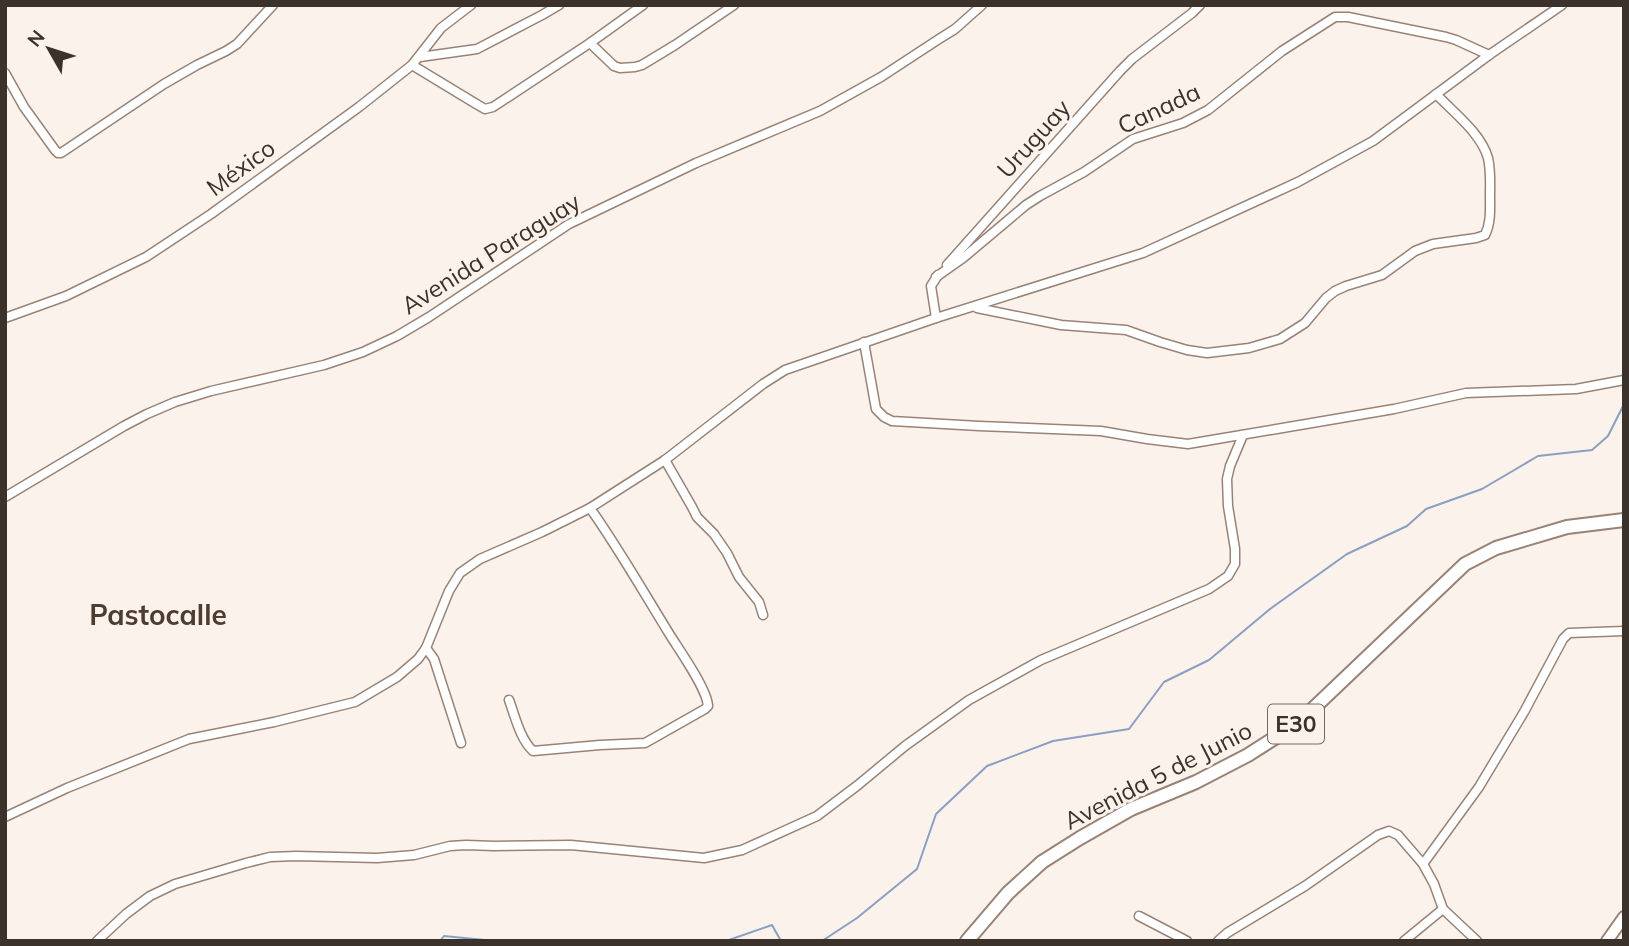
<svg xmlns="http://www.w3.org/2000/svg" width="1629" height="946" viewBox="0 0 1629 946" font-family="Mulish,sans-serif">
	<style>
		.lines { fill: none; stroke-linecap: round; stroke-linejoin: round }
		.stream { stroke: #8a9fc1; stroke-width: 2 }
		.street-casing { stroke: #988376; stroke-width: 11 }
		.secondary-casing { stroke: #988376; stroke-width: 14 }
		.primary-casing { stroke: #988376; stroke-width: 16 }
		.street { stroke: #fff; stroke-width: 8 }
		.secondary { stroke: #fff; stroke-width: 10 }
		.primary { stroke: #fff; stroke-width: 12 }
		.labels { text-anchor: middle; stroke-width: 6; stroke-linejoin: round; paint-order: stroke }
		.shield { fill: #fbf2ec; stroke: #756c66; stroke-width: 2 }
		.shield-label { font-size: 23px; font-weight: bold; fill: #3b322c }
		.street-label { font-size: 24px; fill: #3b322c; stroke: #fbf2ec }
		.quarter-label { font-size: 28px; font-weight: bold; fill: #4f3c30; stroke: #fbf2ec }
	</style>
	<rect width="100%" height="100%" fill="#fbf2ec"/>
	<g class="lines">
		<g class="stream">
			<polyline points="440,941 444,936 495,941"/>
			<polyline points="726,941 772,925 781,941"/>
			<polyline points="822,941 857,918 917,869 936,814 987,766 1053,741 1129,729 1164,682 1209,660 1270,609 1347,554 1407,526 1426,509 1482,489 1538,456 1592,450 1608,436 1624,404"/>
		</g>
		<defs>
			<g id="street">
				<polyline points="590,43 614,66 620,68 635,67 642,65 675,45 734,5"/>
				<polyline points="420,57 477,49 542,15 559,5"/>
				<polyline points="412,65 478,105 485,109 493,107 590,43 643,5"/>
				<polyline points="5,73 24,107 55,150 58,153 61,153 164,84 197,65 226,51 237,44 273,5"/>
				<polyline points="947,265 1120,71 1132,59 1192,13 1200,5"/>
				<polyline points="936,277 963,258 1026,205 1040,196 1084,172 1133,139 1183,123 1208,110 1282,51 1335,17 1348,17 1446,37 1456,40 1489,55"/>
				<path d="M977,308L1061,325L1126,330L1160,342L1187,350L1207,353L1249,348L1280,339L1305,323L1326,298L1335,291L1346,286L1382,275L1415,251L1433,244L1476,238L1485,235C1491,223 1490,210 1490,197C1490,184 1491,171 1488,158C1481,133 1453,112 1436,94"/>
				<polyline points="5,318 66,296 146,257 211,214 359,107 412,65 441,28 471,5"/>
				<polyline points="936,318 931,286 938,275"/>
				<polyline points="864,342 876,409 884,417 892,421 979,426 1101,431 1147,439 1188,444 1394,409 1466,393 1576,389 1624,380"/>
				<polyline points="665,460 692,507 697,517 714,534 727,553 739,577 759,602 763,615"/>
				<polyline points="5,497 124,426 147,414 175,402 211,391 324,365 363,352 397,336 429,317 569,224 696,163 820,111 881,77 939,39 955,29 982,5"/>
				<polyline points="426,648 434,659 461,743"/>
				<path d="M509,700C515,716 520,739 533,751L600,745L645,743L705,709L708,706C707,689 680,651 670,635C644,593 619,549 590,508"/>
				<polyline points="5,817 67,788 189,739 274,722 355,702 397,677 418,659 426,648 449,591 460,573 480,559 542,532 590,508 665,460 763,384 785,370 936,318 1143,253 1298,182 1373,141 1489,55 1562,5"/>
				<polyline points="1423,864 1434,884 1443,909 1477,941"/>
				<polyline points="1139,916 1187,941"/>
				<polyline points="97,941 126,914 150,896 175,884 246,863 270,857 296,856 377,858 414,855 450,846 466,845 494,846 571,845 704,858 742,850 817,816 858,785 905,746 969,700 1041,660 1209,589 1228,576 1235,564 1235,549 1228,506 1227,479 1230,466 1243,435"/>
				<polyline points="1218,941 1227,933 1305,886 1378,835 1389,831 1398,835 1423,864 1479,787 1524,712 1563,639 1569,633 1624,631"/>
				<polyline points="1404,941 1443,909"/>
			</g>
			<polyline id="secondary" points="1607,941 1624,917"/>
			<polyline id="primary" points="967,941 1008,893 1042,862 1080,838 1131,809 1196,782 1248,755 1298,723 1465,564 1496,548 1567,527 1624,520"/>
		</defs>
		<use href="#street" class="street-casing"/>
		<use href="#secondary" class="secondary-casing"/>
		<use href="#primary" class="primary-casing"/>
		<use href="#street" class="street"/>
		<use href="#secondary" class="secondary"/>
		<use href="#primary" class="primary"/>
	</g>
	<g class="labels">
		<rect class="shield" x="1268" y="704.5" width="56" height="39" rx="5"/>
		<g class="shield-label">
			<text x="1296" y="732">E30</text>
		</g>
		<g class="street-label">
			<text transform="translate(1159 109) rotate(-25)" y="8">Canada</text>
			<text transform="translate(1034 139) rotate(-48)" y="8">Uruguay</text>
			<text transform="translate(241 168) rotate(-36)" y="8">México</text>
			<text transform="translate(491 254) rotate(-32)" y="8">Avenida Paraguay</text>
			<text transform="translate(1158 776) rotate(-27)" y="8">Avenida 5 de Junio</text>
		</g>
		<g class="quarter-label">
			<text x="158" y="625">Pastocalle</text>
		</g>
	</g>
	<rect width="1629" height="946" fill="none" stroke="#3b322c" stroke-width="14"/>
	<g transform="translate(49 49) rotate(309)" stroke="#fbf2ec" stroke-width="5" paint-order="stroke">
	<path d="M0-5L12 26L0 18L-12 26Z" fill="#3b322c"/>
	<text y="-10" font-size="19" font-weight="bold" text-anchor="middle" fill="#3b322c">N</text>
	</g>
</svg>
